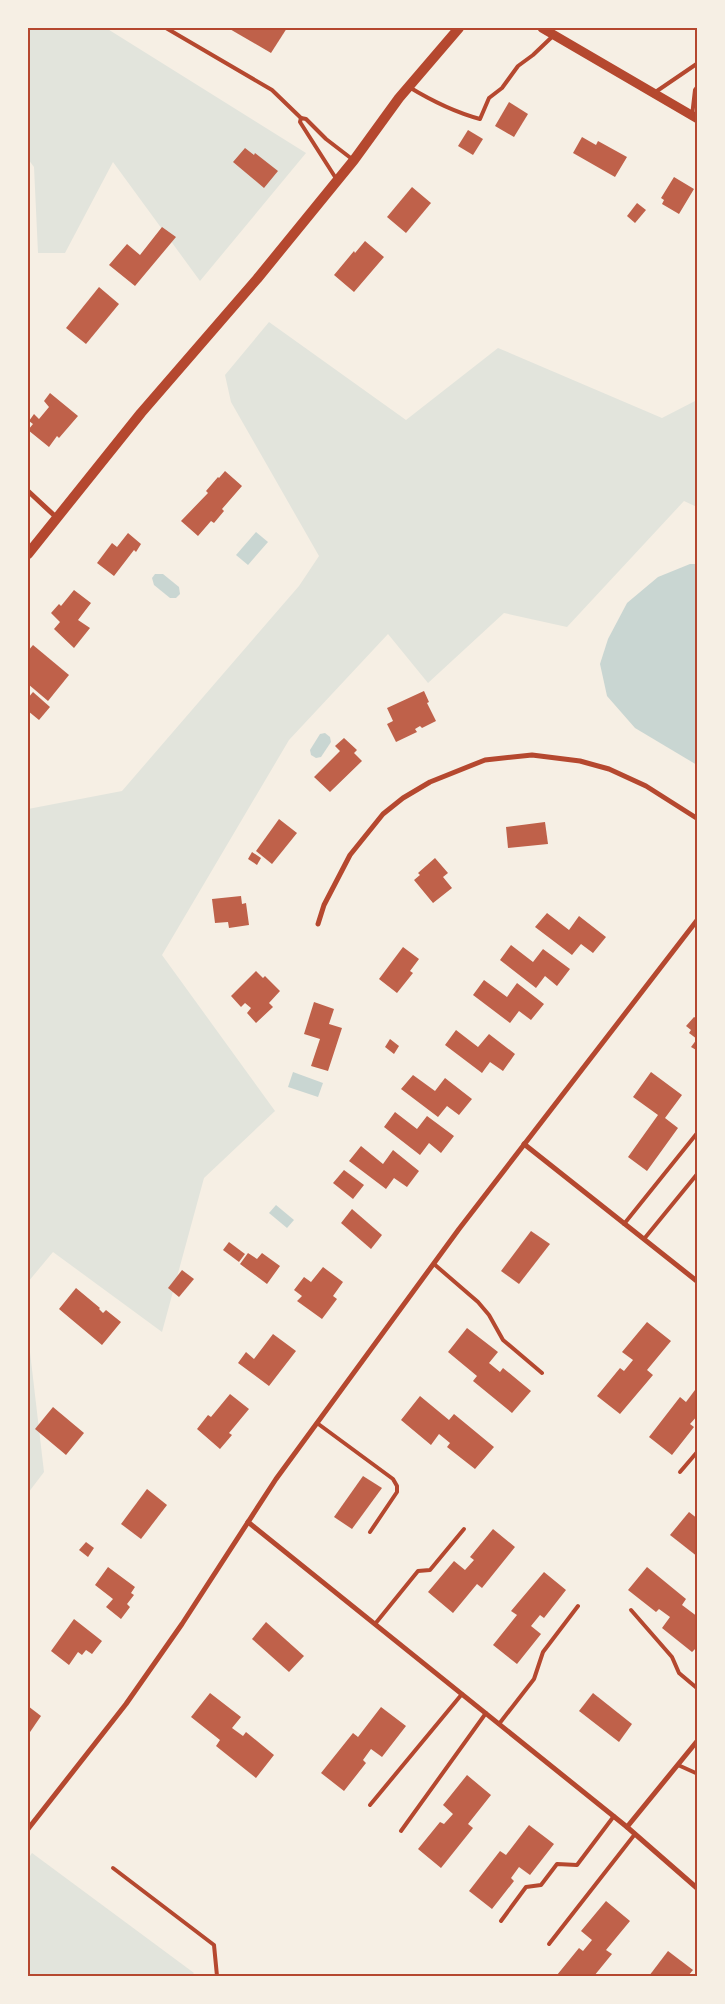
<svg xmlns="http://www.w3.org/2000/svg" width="725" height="2004" viewBox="0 0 725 2004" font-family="Merriweather,serif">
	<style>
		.green { fill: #e2e4dc }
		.water { fill: #c9d6d2 }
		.building { fill: #bf614a }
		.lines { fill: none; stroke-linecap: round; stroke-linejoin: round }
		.service { stroke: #b5482f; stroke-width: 4 }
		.minor { stroke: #b5482f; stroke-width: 5 }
		.tertiary { stroke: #b5482f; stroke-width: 9 }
		.secondary { stroke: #b5482f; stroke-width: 10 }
		.neatline { fill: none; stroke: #b5482f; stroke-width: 2 }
	</style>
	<rect width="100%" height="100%" fill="#f6efe4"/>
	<g class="green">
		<polygon points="28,28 106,28 306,153 200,281 113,162 65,253 38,253 34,167 28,159"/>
		<polygon points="269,322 406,420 498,348 662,418 697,400 697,507 684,501 567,627 504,613 428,683 388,634 289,740 162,955 275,1111 204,1178 162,1332 53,1252 28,1282 28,809 122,791 299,586 319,556 231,402 225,375"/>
		<polygon points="28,1335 44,1472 28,1493"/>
		<polygon points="32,1853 194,1973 191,1976 28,1976 28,1859"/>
	</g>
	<g class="water">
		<polygon points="256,532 268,542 248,565 236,555"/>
		<polygon points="690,564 698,564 697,765 635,728 607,696 600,664 608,639 627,603 658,577"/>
		<polygon points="155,574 163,574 179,587 180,594 176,598 170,598 154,585 152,578"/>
		<polygon points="325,733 330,737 331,742 321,757 316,758 311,755 310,750 320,734"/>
		<polygon points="293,1072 323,1083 318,1097 288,1087"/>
		<polygon points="276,1205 294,1220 287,1228 269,1213"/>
	</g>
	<g class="building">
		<polygon points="228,28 287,28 271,53"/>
		<polygon points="509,102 528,114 514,137 495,126"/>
		<polygon points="468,130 483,139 473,155 458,146"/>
		<polygon points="582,137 596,145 598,141 627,157 615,177 573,153"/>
		<polygon points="245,148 254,155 255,153 278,171 264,188 233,162"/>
		<polygon points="674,177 694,189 679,214 662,204 664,200 661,198"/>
		<polygon points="412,187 431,203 406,233 387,217"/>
		<polygon points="637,203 646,210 635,223 627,216"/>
		<polygon points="162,227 176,237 135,286 109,265 127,244 140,255"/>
		<polygon points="365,241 384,257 354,292 334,275 354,251 355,253"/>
		<polygon points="99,287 119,304 86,344 66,328"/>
		<polygon points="50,393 78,416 59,438 57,436 49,447 28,430 33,424 29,421 34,414 39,419 49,407 44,401"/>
		<polygon points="225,471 242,486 222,509 224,511 214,523 211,521 198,536 181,521 208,493 206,491 218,477 219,478"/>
		<polygon points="128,533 141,544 136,552 134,550 114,576 97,563 112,543 117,547"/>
		<polygon points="74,590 91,603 78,620 90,628 74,648 54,629 60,622 51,613 59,604 61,606"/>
		<polygon points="33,645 69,675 48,701 28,684 28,651"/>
		<polygon points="424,691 429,702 427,703 436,721 422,728 420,726 415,729 417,732 396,742 387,724 393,721 387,708"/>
		<polygon points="33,692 50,707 39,720 28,711 28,698"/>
		<polygon points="344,738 357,750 354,753 362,761 330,792 314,777 340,751 335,746"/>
		<polygon points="279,819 297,833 272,864 256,851"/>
		<polygon points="545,822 548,844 508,848 506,827"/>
		<polygon points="252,852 261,858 257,865 248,859"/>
		<polygon points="435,858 448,873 443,877 452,888 433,903 414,880 420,875 418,873"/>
		<polygon points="241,896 242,904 246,903 249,925 229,928 228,922 215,923 212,899"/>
		<polygon points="547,913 569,930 579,916 606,937 593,953 581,944 572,955 535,927"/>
		<polygon points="511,945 533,962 543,949 570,969 557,986 545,976 536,988 500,960"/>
		<polygon points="403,947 419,959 410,971 413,973 397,993 379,979"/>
		<polygon points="256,971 263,978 265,976 280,991 269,1003 273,1007 256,1023 247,1013 251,1008 245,1003 241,1007 231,996"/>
		<polygon points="484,980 507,997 517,983 544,1004 531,1020 519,1011 510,1023 473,995"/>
		<polygon points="314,1002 334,1009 329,1024 342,1028 328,1071 311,1066 320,1039 304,1034"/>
		<polygon points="694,1017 698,1019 698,1051 691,1047 697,1039 689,1033 691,1030 686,1026"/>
		<polygon points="456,1030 478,1047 489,1034 515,1054 503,1071 490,1062 482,1073 445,1045"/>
		<polygon points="390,1039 399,1046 394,1054 385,1047"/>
		<polygon points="651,1072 682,1095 665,1118 678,1128 647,1171 628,1157 658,1115 633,1097"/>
		<polygon points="413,1075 435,1091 445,1078 472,1099 459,1115 447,1106 438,1117 401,1089"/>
		<polygon points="395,1112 417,1129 427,1116 454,1136 441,1153 429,1143 420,1155 384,1127"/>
		<polygon points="361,1146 383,1164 393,1150 419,1171 407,1187 394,1178 386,1189 349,1161"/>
		<polygon points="344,1170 364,1185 353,1199 333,1183"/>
		<polygon points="352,1209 382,1235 371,1249 341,1223"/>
		<polygon points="531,1231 550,1244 519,1284 501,1271"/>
		<polygon points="229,1242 245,1254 239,1262 223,1250"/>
		<polygon points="248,1253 257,1259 262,1253 280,1266 267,1284 240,1264"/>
		<polygon points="323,1267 343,1282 333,1296 337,1299 322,1319 297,1301 302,1296 294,1290 304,1277 311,1282"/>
		<polygon points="182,1270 194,1279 179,1297 168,1288"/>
		<polygon points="76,1288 100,1308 99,1309 103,1313 106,1310 121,1322 102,1345 59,1309"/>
		<polygon points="647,1322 671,1341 647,1370 653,1375 620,1414 597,1396 620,1368 624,1371 633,1360 622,1352"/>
		<polygon points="467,1328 498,1352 489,1363 500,1372 503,1368 531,1391 512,1413 473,1381 477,1376 448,1352"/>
		<polygon points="273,1334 296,1351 269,1386 238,1363 246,1352 254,1359"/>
		<polygon points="698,1386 698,1415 690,1424 694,1427 672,1455 649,1437 680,1397 686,1402"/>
		<polygon points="230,1394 249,1409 229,1433 232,1435 220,1449 197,1429 208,1415 211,1417"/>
		<polygon points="420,1396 449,1420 454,1414 494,1447 475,1469 447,1447 450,1443 439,1434 431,1445 401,1420"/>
		<polygon points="53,1407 84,1433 66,1455 35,1429"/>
		<polygon points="363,1476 382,1488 352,1529 334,1517"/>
		<polygon points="147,1489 167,1505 141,1539 121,1524"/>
		<polygon points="689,1512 698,1519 698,1557 670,1535"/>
		<polygon points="493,1529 515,1547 482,1588 477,1584 453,1613 428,1592 454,1561 465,1570 474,1560 470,1557"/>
		<polygon points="86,1542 94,1548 88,1557 79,1550"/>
		<polygon points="108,1567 135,1587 131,1593 134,1595 127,1604 130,1607 121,1619 106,1607 113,1599 95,1585"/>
		<polygon points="647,1567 686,1599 682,1605 698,1617 698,1646 692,1652 662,1628 670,1617 659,1609 656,1612 628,1590"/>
		<polygon points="544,1572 566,1590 544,1618 540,1615 531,1626 541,1634 517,1664 493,1645 517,1615 511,1611"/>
		<polygon points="74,1619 102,1641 92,1654 86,1650 82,1655 78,1652 69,1665 51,1651"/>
		<polygon points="266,1622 304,1656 289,1672 252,1639"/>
		<polygon points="210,1693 241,1717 232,1728 243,1736 246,1732 274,1755 256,1778 216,1746 220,1740 191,1717"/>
		<polygon points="593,1693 632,1724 619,1742 579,1711"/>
		<polygon points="28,1706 41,1716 28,1735"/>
		<polygon points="381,1707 406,1726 382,1757 371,1749 363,1760 366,1763 344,1791 321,1773 353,1733 358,1737"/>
		<polygon points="467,1775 491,1795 468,1824 473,1828 441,1868 418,1849 440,1822 444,1824 453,1814 443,1805"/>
		<polygon points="529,1825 554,1844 530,1875 519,1867 511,1878 514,1881 492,1909 469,1891 500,1851 506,1855"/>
		<polygon points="606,1901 630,1921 606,1950 612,1954 594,1976 558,1976 557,1975 579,1948 583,1951 592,1940 581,1931"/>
		<polygon points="668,1951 693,1970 688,1976 649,1976"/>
	</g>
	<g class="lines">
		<g class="service">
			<polyline points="166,28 272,90 301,118 306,119 326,139 352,159"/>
			<path d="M409,87C432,101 454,112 480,119L489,98L502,88L518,66L533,55L554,35"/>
			<polyline points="654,93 698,63"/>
			<polyline points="692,116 695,90 698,86"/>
			<polyline points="301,118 300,122 337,180"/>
			<polyline points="624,1224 698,1132"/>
			<polyline points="644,1239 698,1173"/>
			<polyline points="434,1264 478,1302 489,1315 503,1340 542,1373"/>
			<polyline points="317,1423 393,1479 397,1486 397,1492 370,1532"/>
			<polyline points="680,1472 698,1451"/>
			<polyline points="631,1610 672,1657 679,1673 698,1689"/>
			<polyline points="375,1624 418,1571 430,1570 464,1529"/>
			<polyline points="499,1724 534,1679 543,1652 578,1606"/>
			<polyline points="678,1765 698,1774"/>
			<polyline points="370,1805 462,1694"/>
			<polyline points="401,1831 486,1713"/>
			<polyline points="113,1868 214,1945 217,1976"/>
			<polyline points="501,1921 526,1887 541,1885 557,1864 577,1865 614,1816"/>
			<polyline points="549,1944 635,1834"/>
		</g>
		<g class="minor">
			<polyline points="28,491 57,518"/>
			<polyline points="318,924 324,905 350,855 383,814 403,798 430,782 485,760 532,755 580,761 609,769 646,786 698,819"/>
			<polyline points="524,1144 698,1282"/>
			<polyline points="248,1522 627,1827 698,1889"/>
			<polyline points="627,1827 698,1740"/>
			<polyline points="28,1829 126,1704 182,1624 276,1479 459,1229 698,919"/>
		</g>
		<polyline class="tertiary" points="542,28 698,119"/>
		<polyline class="secondary" points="28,554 141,413 257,279 354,160 399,98 459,28"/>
	</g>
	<rect width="725" height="2004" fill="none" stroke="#f6efe4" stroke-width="58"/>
	<rect x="29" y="29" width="667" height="1946" class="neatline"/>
</svg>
